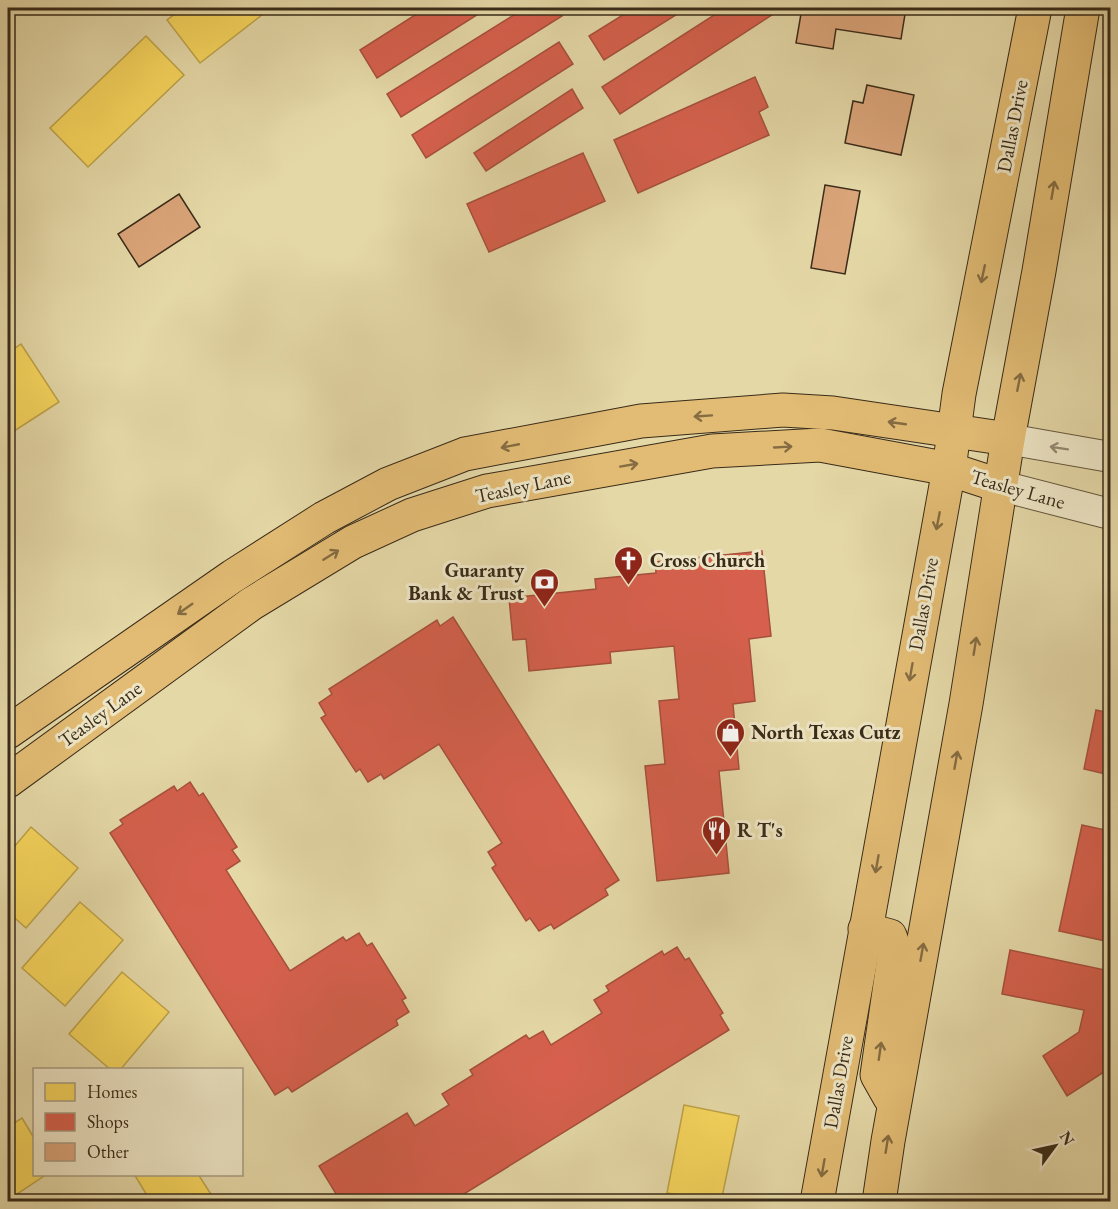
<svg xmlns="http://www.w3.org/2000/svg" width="1118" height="1209" viewBox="0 0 1118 1209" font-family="'EB Garamond',serif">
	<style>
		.homes { fill: #f6d55c; stroke: #bda248; stroke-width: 1.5 }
		.shops { fill: #d6604d; stroke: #a7503d; stroke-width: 1.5 }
		.building { fill: #dba57a; stroke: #392b19; stroke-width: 1.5 }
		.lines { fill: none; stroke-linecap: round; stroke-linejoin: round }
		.minor-casing { stroke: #64563c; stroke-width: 32 }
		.major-casing { stroke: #392b19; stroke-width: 35 }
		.minor { stroke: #eee6c6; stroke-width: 30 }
		.major { stroke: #e2bc74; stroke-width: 33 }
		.oneway { stroke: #856c42 }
		.oneway2 { stroke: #948870 }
		.labels { text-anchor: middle; stroke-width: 6; stroke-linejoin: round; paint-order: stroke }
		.street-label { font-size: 20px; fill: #392b19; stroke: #eee6c6 }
		.poi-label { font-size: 20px; font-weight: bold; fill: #392b19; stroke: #eee6c6; text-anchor: start }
	</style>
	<rect width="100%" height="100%" fill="#e5d8a7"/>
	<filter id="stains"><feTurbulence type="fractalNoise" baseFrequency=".00333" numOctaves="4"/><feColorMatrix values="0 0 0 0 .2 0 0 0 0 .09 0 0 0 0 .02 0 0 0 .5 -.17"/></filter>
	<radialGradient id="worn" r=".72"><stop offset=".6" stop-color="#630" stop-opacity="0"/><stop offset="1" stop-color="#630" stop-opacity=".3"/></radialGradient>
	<g class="homes">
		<polygon points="183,8 271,8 200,63 167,20"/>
		<polygon points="146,36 184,75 88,167 50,128"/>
		<polygon points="21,344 59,402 8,435 8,353"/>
		<polygon points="31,827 78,868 26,928 8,912 8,854"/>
		<polygon points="80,902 123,940 65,1006 22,968"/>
		<polygon points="122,972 169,1012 120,1070 111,1070 69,1034"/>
		<polygon points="684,1105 739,1116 721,1202 667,1193"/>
		<polygon points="22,1118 34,1138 34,1174 47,1174 8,1200 8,1127"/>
		<polygon points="134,1174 198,1174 216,1202 151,1202"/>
	</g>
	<g class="shops">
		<polygon points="426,8 488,8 377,78 360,50"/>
		<polygon points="525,8 557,8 562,16 401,117 387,94"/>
		<polygon points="634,8 687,8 604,60 589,36"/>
		<polygon points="725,8 772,8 775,13 620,114 602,87"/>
		<polygon points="559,42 573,64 426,158 412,135"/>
		<polygon points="755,77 768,107 759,112 769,135 638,193 614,140"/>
		<polygon points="572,89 583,108 486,171 474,153"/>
		<polygon points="583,153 605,201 489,252 467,204"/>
		<polygon points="762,551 771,636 749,639 755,701 733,704 739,769 719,771 729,873 657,881 645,766 665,764 659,701 679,699 674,646 610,652 611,663 529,671 526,639 513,640 509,598 596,589 595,579 656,573 655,562"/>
		<polygon points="453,617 619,880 605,889 608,895 554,929 551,924 539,931 530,918 526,921 492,868 496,865 488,852 502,843 439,744 384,779 381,774 368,782 360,769 356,772 321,718 326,715 319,703 332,694 329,689 437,620 440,626"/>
		<polygon points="1096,710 1110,713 1110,775 1084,769"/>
		<polygon points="190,782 199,796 203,793 237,847 232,850 240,861 226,870 290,971 343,937 346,941 359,933 367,946 372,943 406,998 402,1000 409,1012 396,1020 398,1025 292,1092 288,1087 275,1095 110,833 123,824 120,820 174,786 177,791"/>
		<polygon points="1082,825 1110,831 1110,942 1059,931"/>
		<polygon points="677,947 685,960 689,958 723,1013 720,1015 729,1030 451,1202 341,1202 319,1166 407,1113 415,1126 449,1105 442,1094 473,1075 470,1070 526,1035 529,1039 543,1031 551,1045 602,1013 594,1000 609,991 606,986 662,951 664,955"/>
		<polygon points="1010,950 1110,971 1110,1068 1067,1096 1043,1056 1079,1032 1084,1010 1002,994"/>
	</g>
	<g class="building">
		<polygon points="802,8 906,8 901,39 836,29 833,49 796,43"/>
		<polygon points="867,85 914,95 901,155 845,143 853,101 863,103"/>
		<polygon points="825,185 860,191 845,274 811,268"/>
		<polygon points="179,194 200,227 139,267 118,234"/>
	</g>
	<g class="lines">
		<defs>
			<g id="minor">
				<polyline points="1008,439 1110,457"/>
				<polyline points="1001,486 1110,514"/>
			</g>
			<g id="major">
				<polyline points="8,732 233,576 324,518 388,484 465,454 641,421 783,410 833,413 1008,439"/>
				<polyline points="8,781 251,604 353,542 412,515 487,491 712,451 820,445 949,469 1001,486"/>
				<polyline points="865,929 890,936 895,950 877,1075 890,1098"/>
				<polyline points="817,1202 949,469 959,394 1035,8"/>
				<polyline points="879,1202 888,1141 966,704 1008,439 1039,271 1083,8"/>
			</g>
		</defs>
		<use href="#minor" class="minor-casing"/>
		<use href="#major" class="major-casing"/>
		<use href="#minor" class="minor"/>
		<use href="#major" class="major"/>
	</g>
	<defs><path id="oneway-shaft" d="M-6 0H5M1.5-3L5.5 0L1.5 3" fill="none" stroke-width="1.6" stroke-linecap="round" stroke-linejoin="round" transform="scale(1.5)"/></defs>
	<g class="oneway">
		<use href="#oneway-shaft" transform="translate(1053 190) rotate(-80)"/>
		<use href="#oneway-shaft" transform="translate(983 274) rotate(102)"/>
		<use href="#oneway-shaft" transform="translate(1019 382) rotate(-79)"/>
		<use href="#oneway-shaft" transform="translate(703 416) rotate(176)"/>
		<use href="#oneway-shaft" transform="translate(897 423) rotate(-172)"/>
		<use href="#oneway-shaft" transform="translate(510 446) rotate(169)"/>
		<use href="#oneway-shaft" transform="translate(783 447) rotate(-3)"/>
		<use href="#oneway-shaft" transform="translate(629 465) rotate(-10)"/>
		<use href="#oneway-shaft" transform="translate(938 521) rotate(101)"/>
		<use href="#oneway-shaft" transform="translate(331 555) rotate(-32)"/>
		<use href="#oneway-shaft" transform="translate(185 609) rotate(145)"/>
		<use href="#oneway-shaft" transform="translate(975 646) rotate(-81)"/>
		<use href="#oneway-shaft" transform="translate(911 672) rotate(100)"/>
		<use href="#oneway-shaft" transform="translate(956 760) rotate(-80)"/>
		<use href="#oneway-shaft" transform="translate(877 864) rotate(100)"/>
		<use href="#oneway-shaft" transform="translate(922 952) rotate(-80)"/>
		<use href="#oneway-shaft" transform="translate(880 1051) rotate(-82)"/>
		<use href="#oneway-shaft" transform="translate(887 1144) rotate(-81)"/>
		<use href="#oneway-shaft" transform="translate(823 1168) rotate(100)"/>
	</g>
	<use class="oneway2" href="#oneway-shaft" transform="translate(1059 448) rotate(-171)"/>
	<defs>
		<symbol id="church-pin" viewBox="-11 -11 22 30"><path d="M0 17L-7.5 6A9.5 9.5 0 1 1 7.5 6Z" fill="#8f2418" stroke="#eee6c6"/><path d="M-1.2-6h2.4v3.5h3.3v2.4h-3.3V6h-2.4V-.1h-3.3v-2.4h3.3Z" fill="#fff"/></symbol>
		<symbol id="bank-pin" viewBox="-11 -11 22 30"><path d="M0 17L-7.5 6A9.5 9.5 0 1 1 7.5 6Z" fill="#8f2418" stroke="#eee6c6"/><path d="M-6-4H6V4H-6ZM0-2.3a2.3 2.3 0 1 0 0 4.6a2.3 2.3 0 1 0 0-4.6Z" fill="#fff"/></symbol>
		<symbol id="shop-pin" viewBox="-11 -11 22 30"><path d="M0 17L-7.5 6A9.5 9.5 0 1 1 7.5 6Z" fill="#8f2418" stroke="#eee6c6"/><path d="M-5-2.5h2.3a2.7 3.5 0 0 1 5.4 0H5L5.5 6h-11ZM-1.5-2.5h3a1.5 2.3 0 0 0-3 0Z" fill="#fff"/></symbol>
		<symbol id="restaurant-pin" viewBox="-11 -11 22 30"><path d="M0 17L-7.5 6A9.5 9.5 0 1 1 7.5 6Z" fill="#8f2418" stroke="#eee6c6"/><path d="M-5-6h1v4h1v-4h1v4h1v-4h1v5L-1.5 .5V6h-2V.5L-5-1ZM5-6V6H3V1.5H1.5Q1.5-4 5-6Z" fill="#fff"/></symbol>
	</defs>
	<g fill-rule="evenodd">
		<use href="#church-pin" x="612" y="544" width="33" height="45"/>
		<use href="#bank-pin" x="528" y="566" width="33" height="45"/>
		<use href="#shop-pin" x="714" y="716" width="33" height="45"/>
		<use href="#restaurant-pin" x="700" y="814" width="33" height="45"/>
	</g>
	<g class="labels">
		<g class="street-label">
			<text transform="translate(1012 126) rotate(-79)" y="7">Dallas Drive</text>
			<text transform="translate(523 486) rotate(-12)" y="7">Teasley Lane</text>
			<text transform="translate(1018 489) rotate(16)" y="7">Teasley Lane</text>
			<text transform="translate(923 604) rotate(-80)" y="7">Dallas Drive</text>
			<text transform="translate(100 714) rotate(-36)" y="7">Teasley Lane</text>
			<text transform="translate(838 1082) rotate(-80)" y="7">Dallas Drive</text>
		</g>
		<g class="poi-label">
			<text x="650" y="567">Cross Church</text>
			<text x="524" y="577" text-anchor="end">Guaranty<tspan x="524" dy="23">Bank &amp; Trust</tspan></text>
			<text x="751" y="739">North Texas Cutz</text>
			<text x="737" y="837">R T's</text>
		</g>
	</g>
	<rect width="1118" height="1209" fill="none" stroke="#e5d8a7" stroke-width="30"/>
	<rect x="9" y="9" width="1100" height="1191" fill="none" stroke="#392b19" stroke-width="3"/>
	<rect x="15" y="15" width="1088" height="1179" fill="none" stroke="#392b19" stroke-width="1.5"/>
	<rect x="33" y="1068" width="210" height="108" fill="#eee6c6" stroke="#a69b81" stroke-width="1.5"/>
	<rect x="45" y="1083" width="30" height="18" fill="#f6d55c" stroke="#a69b81" stroke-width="1.5"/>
	<text x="87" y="1098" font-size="18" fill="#392b19">Homes</text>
	<rect x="45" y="1113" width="30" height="18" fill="#d6604d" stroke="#a69b81" stroke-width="1.5"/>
	<text x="87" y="1128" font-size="18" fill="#392b19">Shops</text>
	<rect x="45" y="1143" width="30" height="18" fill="#dba57a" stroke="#a69b81" stroke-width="1.5"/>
	<text x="87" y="1158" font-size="18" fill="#392b19">Other</text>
	<g transform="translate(1055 1146) rotate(57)" stroke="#eee6c6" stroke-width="4.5" paint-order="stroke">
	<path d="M0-4.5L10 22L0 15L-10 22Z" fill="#392b19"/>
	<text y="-9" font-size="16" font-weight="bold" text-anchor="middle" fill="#392b19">N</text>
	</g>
	<rect width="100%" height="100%" filter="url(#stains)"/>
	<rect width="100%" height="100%" fill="url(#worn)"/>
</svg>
